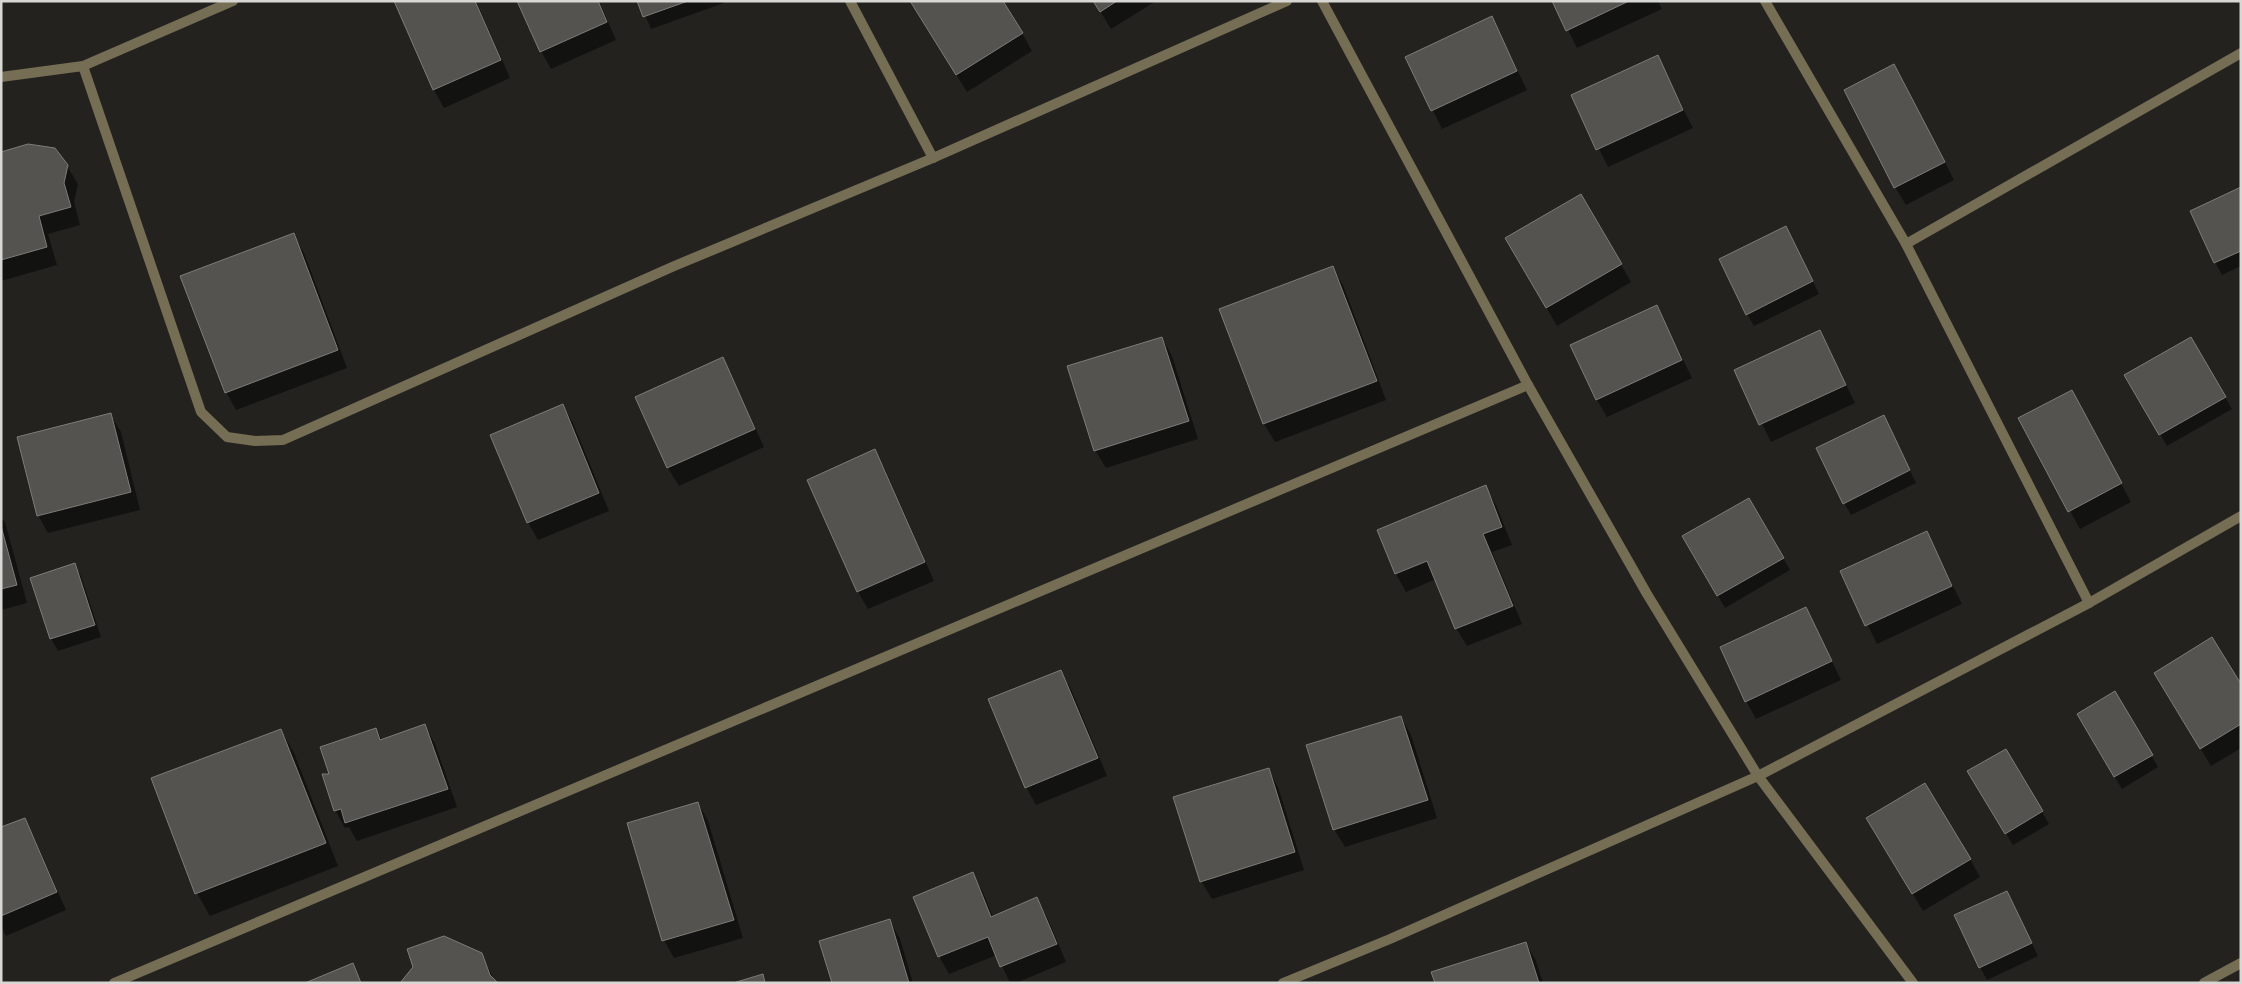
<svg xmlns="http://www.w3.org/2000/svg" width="2242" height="984" viewBox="0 0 2242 984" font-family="Commissioner,sans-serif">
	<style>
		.shadow { fill: #0007 }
		.building { fill: #55534f; stroke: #7d7c77 }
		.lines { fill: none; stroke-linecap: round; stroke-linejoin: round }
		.street { stroke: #756d54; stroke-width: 10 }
	</style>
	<rect width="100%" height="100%" fill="#23221e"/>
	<g class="shadow">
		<polygon points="395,1 476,1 510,78 444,108 434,90"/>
		<polygon points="519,1 599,1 616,40 551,69 541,51"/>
		<polygon points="639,1 723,1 724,3 651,29"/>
		<polygon points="1094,1 1156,1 1111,29"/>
		<polygon points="1554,1 1658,1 1662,9 1577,48"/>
		<polygon points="917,11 1022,33 1032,51 967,92"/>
		<polygon points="1492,18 1527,90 1442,129 1407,57"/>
		<polygon points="1657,57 1693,128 1608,167 1573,96"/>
		<polygon points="1904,83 1954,180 1906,205 1895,187"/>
		<polygon points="1,153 67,166 78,184 74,202 80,225 48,234 57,265 1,281"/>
		<polygon points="2241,188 2241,266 2222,275 2215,262"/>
		<polygon points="1581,195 1631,282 1557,326 1507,239"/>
		<polygon points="293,235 304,253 347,368 236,410 226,392"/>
		<polygon points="1793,240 1819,294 1754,326 1747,314"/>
		<polygon points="1332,267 1343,285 1386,400 1275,442 1264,424 1221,309"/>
		<polygon points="1657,306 1692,378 1607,417 1597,400"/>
		<polygon points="1820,332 1855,403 1771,442 1736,371"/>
		<polygon points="1162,338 1172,356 1198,439 1106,468 1095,450"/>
		<polygon points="2191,338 2232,409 2167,446 2126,375"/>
		<polygon points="722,359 732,377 764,447 679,486 668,468 637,397"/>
		<polygon points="563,405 573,423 609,511 538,540 528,522"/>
		<polygon points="2081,409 2131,502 2080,529 2020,419"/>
		<polygon points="110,414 121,432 140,510 48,533 38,515"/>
		<polygon points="1890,429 1916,483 1851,515 1844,503"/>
		<polygon points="875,451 885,469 934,581 868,609 858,592 809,480"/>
		<polygon points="1485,487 1496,505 1512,545 1492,552 1522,624 1467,646 1456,628 1436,579 1406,592 1396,574"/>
		<polygon points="1749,500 1790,570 1725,608 1684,537"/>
		<polygon points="1,517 5,522 27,603 1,610"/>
		<polygon points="1926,533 1962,604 1877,644 1841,572"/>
		<polygon points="74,564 81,576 101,637 58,651 51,639 32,578"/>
		<polygon points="1806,608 1841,680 1756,719 1746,701"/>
		<polygon points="1060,671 1071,689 1107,776 1036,805 1026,787"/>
		<polygon points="2241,686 2241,748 2211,766 2166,691"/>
		<polygon points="2115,693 2158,767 2122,789 2078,715"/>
		<polygon points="1401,717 1411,735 1437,818 1345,847 1334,829"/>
		<polygon points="425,726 435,744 457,807 357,841 349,827 345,828 335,810 376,729 382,740"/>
		<polygon points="281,730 294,753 338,866 210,916 197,893"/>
		<polygon points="2006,750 2049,824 2013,845 1969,772"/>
		<polygon points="1268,769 1278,787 1304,870 1212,899 1201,881"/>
		<polygon points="698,803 708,821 743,938 674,958 664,940"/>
		<polygon points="24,819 34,837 66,910 6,936 1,927 1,829"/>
		<polygon points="1878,837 1970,859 1980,877 1923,911"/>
		<polygon points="972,874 983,892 993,917 1037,899 1047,917 1066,962 1016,983 1010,983 997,955 949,974 939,956"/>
		<polygon points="2013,905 2038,956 1987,980 1980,967"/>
		<polygon points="890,921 900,939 913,983 833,983"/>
		<polygon points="1526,943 1536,961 1543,983 1436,983"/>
		<polygon points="481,954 495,981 415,967"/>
	</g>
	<g class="building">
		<polygon points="394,1 475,1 501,60 433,90"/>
		<polygon points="517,1 598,1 607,22 540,52"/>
		<polygon points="637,1 688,1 643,17"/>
		<polygon points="910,1 1003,1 1023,33 956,75"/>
		<polygon points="1093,1 1117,1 1100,12"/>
		<polygon points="1552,1 1629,1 1566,31"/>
		<polygon points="1492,16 1517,71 1431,111 1405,57"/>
		<polygon points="1658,55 1683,110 1596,150 1571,95"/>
		<polygon points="1894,64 1945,162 1894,188 1844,90"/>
		<polygon points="28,144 55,148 68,165 64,183 71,207 39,216 47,247 1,260 1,152"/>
		<polygon points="2241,187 2241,251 2214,263 2190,211"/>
		<polygon points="1581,194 1622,264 1546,308 1505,238"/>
		<polygon points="1786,226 1813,281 1746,315 1719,259"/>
		<polygon points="294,233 338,350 225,393 180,276"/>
		<polygon points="1333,266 1377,381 1263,424 1219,309"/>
		<polygon points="1657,305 1682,360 1596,400 1570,345"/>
		<polygon points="1820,330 1846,385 1759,425 1734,370"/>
		<polygon points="1162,337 1189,421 1094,451 1067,366"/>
		<polygon points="2191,337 2226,397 2159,435 2124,375"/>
		<polygon points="723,357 755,429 667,468 635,397"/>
		<polygon points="2072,390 2122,483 2068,512 2018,418"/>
		<polygon points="563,404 599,493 527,523 490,435"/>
		<polygon points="111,413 131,492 37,516 17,437"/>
		<polygon points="1884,415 1910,470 1843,504 1816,448"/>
		<polygon points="875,449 925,562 857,592 807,480"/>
		<polygon points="1486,485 1502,527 1483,534 1513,606 1455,629 1427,561 1395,574 1377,530"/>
		<polygon points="1749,498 1784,558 1717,596 1682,536"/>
		<polygon points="1,526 17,585 1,589"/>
		<polygon points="1927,531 1952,586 1865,626 1840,571"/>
		<polygon points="75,563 95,625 50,639 30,578"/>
		<polygon points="1806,607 1832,661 1745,702 1720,647"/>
		<polygon points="2212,637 2241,684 2241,724 2200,749 2154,673"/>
		<polygon points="1061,670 1098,758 1025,788 988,699"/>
		<polygon points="2115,691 2153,755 2114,777 2077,714"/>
		<polygon points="1401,716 1428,800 1333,830 1306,745"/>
		<polygon points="425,724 448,789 345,823 341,809 334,811 322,774 329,774 320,747 376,728 380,740"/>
		<polygon points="281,729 326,843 195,894 151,778"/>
		<polygon points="2006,749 2043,811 2005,834 1967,771"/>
		<polygon points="1269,768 1295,852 1200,882 1173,797"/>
		<polygon points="1925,783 1971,859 1912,894 1866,818"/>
		<polygon points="698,802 734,920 662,941 627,823"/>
		<polygon points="25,818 57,892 1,916 1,827"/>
		<polygon points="973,872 991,917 1037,897 1057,944 1000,967 988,937 938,957 913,897"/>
		<polygon points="2007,891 2032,943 1979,968 1954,915"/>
		<polygon points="890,919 909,983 832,983 819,941"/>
		<polygon points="444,936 482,953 490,975 498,983 400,983 413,967 407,949"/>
		<polygon points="1526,942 1539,983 1435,983 1431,972"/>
		<polygon points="353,963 361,983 305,983"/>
		<polygon points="763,974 765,983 733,983"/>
	</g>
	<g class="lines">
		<g class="street">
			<polyline points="850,1 933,158"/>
			<polyline points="1322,1 1528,385 1647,594 1758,776 1913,983"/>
			<polyline points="1765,1 1906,244 2089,603"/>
			<polyline points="83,66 233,1"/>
			<polyline points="1,77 83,66 201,412 227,437 255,441 283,440 672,267 933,158 1287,1"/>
			<polyline points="1906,244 2241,53"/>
			<polyline points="114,983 1528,385"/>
			<polyline points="1283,983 1390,939 1758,776 2089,603 2241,516"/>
			<polyline points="2204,983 2241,963"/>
		</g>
	</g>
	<rect width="2242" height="984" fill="none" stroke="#d8d7d4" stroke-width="5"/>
</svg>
